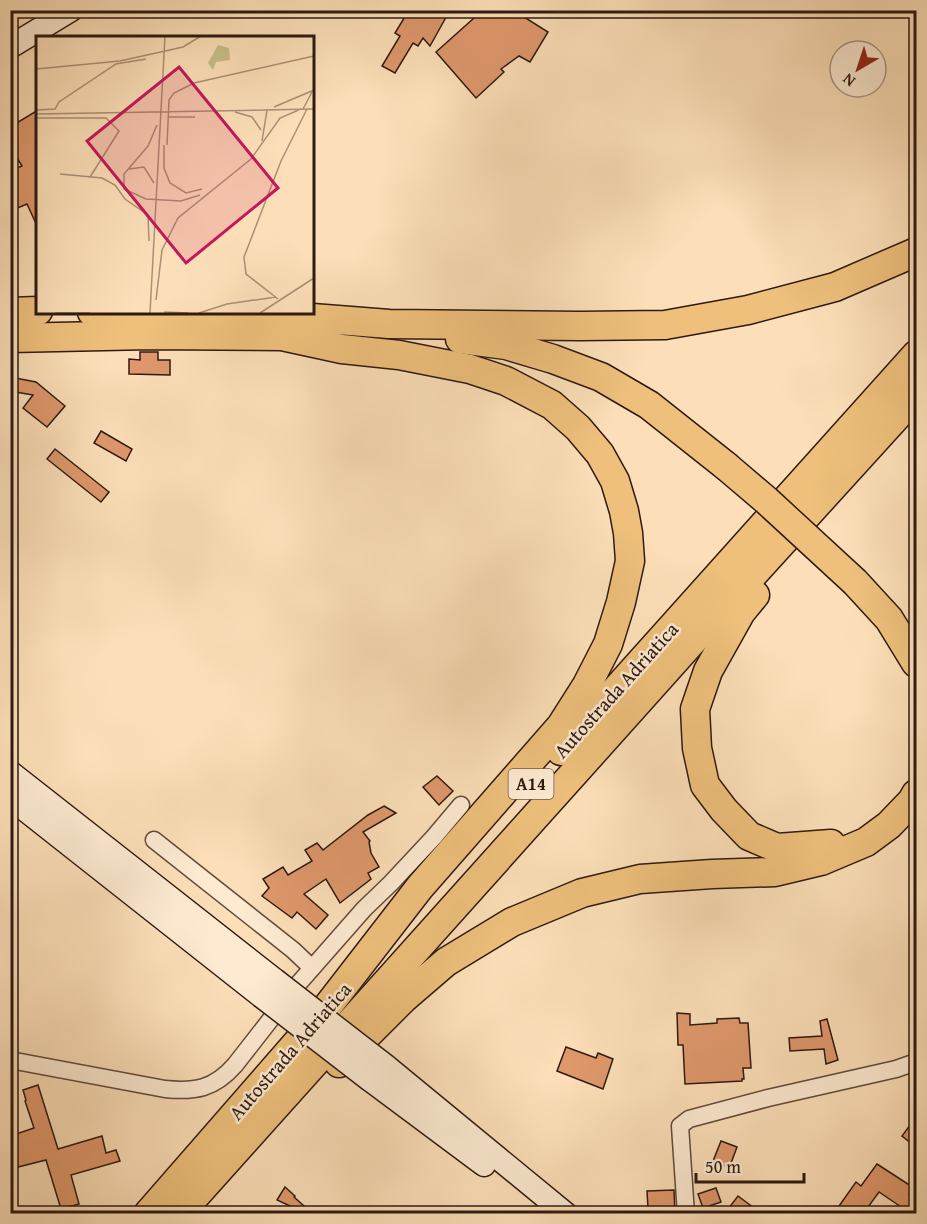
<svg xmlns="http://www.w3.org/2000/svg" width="927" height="1224" viewBox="0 0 927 1224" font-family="'Gentium Book Plus',serif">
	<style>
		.building { fill: #df986c; stroke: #2e1912; stroke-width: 1.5 }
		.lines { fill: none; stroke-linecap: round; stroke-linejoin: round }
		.street-casing { stroke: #624a3c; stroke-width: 19 }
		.secondary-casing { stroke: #2e1912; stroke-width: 25 }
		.highway-casing { stroke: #2e1912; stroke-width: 31 }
		.street { stroke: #fdead1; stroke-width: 16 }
		.secondary { stroke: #fdead1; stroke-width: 22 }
		.highway { stroke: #eec07c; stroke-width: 28 }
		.secondary-bridge-casing { stroke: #2e1912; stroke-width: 25; stroke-linecap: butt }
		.highway-bridge-casing { stroke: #2e1912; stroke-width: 31; stroke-linecap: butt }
		.secondary-bridge { stroke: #fdead1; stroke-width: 22 }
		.highway-bridge { stroke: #eec07c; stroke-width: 28 }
		.labels { text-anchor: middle; stroke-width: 5; stroke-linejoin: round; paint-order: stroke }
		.shield { fill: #fdead1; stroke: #6c584b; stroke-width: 1.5 }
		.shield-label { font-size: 18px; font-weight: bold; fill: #2e1912 }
		.street-label { font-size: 20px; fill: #2e1912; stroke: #fdead1 }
		.inset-road { fill: none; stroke: #aa9076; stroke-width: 1.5 }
		.view { fill: #c2185b; fill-opacity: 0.15; stroke: #c2185b; stroke-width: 3 }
		.inset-edge { fill: none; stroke: #2e1912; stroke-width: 3 }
	</style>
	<rect width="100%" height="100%" fill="#fcdfb8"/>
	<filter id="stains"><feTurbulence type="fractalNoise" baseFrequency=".00333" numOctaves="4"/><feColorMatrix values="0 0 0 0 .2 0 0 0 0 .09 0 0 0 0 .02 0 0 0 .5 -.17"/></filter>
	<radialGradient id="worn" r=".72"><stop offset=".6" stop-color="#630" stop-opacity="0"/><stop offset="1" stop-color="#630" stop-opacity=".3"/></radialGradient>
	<g class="building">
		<polygon points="409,10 450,10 430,46 423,38 418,46 413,43 395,73 382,66 400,36 395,33"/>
		<polygon points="483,10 513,10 548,32 530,62 519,56 501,69 504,72 476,98 436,52"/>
		<polygon points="38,110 38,228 27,204 15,209 10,198 10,171 22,166 10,147 10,127"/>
		<polygon points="140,352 158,352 158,360 170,360 170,375 129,374 129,359 140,360"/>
		<polygon points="10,377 36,382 65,406 47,427 23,408 33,395 10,391"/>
		<polygon points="101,431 132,449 126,461 94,443"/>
		<polygon points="55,449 109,492 101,502 47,459"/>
		<polygon points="437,776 453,791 439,805 423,787"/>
		<polygon points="384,806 396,813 363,832 370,841 369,842 371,853 379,867 368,873 371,879 340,903 326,879 304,894 328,915 316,929 297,912 292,918 262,896 269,888 263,879 283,867 288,875 312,861 305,850 317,843 323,850 368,815"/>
		<polygon points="677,1013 690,1014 690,1025 717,1023 717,1019 739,1018 740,1023 748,1023 751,1068 743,1068 744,1079 742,1079 742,1081 685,1084 683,1045 678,1045"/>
		<polygon points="827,1019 838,1060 826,1064 824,1049 790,1051 789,1038 822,1036 820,1021"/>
		<polygon points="566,1047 596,1058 598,1053 613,1059 603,1089 557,1071"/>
		<polygon points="38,1085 58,1149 102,1136 106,1153 116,1150 120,1161 71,1175 79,1204 61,1209 46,1160 18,1167 10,1143 10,1136 34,1128 25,1101 26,1100 23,1090"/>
		<polygon points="916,1117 916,1147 902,1136"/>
		<polygon points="721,1141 737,1147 730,1166 725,1166 713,1161"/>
		<polygon points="877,1164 914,1188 909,1194 916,1198 916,1202 910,1213 879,1192 863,1214 851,1214 839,1206 856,1182 861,1186"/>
		<polygon points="285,1187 295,1196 294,1197 313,1214 307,1214 277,1200"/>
		<polygon points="716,1188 721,1202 703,1208 698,1194"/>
		<polygon points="674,1190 675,1214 655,1214 655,1208 648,1208 647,1191"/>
		<polygon points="738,1196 762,1214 735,1214 728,1209"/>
	</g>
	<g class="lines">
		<defs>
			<g id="street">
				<polyline points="154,840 293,950 312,968"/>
				<path d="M10,1060L165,1089C195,1092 214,1089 235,1065L299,983L364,909L391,883L434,837L461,805"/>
				<polyline points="686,1214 680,1126 689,1119 768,1098 896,1069 916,1062"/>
			</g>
			<g id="secondary">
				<polyline points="10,47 71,10"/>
				<polyline points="10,772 275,980"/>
				<polyline points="10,798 261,996"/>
				<polyline points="386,1066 566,1214"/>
				<polyline points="370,1080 484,1165"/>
			</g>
			<g id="highway">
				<polyline points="10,312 38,311"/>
				<polyline points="92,312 261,314 389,324 580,326 665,325 748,310 835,287 916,252"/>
				<polyline points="10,338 150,335 282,336 342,349 399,355 470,369 506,381 552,405 578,428 600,454 615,481 624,511 628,533 630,561 621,602 608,644 587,685 561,726 420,887 324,1011"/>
				<polyline points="460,339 506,345 553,359 601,377 649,405 726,466"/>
				<polyline points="855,582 889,619 916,663"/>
				<polyline points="755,595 741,612 708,671 695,709 697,748 705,785 724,810 749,836 777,848 831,844"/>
				<polyline points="561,751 916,355"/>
				<polyline points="339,1063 403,999 446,962 512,922 582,893 640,879 712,874 775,872 821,861 866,842 889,825 912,801 916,794"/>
				<polyline points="148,1214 324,1012"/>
				<polyline points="179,1214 697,636 916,395"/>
			</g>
		</defs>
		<use href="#street" class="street-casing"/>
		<use href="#secondary" class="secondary-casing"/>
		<use href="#highway" class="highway-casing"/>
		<use href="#street" class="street"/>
		<use href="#secondary" class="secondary"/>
		<use href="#highway" class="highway"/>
		<defs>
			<g id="secondary-bridge">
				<polyline points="275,980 386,1066"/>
				<polyline points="261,996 370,1080"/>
			</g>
			<polyline id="highway-bridge" points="726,466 766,500 855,582"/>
		</defs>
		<use href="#secondary-bridge" class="secondary-bridge-casing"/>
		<use href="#highway-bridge" class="highway-bridge-casing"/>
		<use href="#secondary-bridge" class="secondary-bridge"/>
		<use href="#highway-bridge" class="highway-bridge"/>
	</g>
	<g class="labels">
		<rect class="shield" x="508.5" y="769" width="45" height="30" rx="4.5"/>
		<g class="shield-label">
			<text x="531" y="790">A14</text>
		</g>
		<g class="street-label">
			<text transform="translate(616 690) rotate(-48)" y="7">Autostrada Adriatica</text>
			<text transform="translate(290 1051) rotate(-49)" y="7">Autostrada Adriatica</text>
		</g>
	</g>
	<g transform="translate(36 36)">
		<rect width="278" height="278" fill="#fcdfb8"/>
		<path d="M182,9L193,12L194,24L180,26L177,34L172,27Z" fill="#c7bf89"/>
		<path class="inset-road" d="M0,33L84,25L147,11L165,0M238,71L278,54M267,73L276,56M0,74L19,73L23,66L80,28L110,23M227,74L278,73M199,76L216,81L225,94M0,78L230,74M133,81H159M0,82H70L83,95L54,141M121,89L112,110L88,138V153L110,163L145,165L164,159M226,105L231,74M128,109V132L134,147L150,157L166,153M131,109L133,64L138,57L158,47L278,20M93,133L108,131L118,147M24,138L66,142L79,149L89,163L112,179L113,205M242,263L210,238L208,221L245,125L271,73M120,264L126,214L142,182L215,123L244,82L265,73M128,276L152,277M19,277H54M114,277L129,0M163,277L191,268L240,261M224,277L278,242"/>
		<path class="view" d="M143,31L242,152L150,227L51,105Z"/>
		<rect width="278" height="278" class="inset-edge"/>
	</g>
	<rect width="927" height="1224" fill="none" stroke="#fcdfb8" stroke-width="36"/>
	<rect x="12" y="12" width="903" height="1200" fill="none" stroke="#2e1912" stroke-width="3"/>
	<rect x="18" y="18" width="891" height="1188" fill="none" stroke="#2e1912" stroke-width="1.5"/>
	<g transform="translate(858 69) rotate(219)"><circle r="28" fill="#fdead1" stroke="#aa9685" stroke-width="1.5"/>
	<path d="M0-4.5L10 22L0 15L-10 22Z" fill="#8f2418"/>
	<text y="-9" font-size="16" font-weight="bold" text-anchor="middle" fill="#2e1912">N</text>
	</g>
	<path d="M696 1173v9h108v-9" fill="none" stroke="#2e1912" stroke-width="3"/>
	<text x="705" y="1173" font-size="18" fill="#2e1912" stroke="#fdead1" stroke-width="4.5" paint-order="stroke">50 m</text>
	<rect width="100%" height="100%" filter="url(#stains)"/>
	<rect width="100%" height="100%" fill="url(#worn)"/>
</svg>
